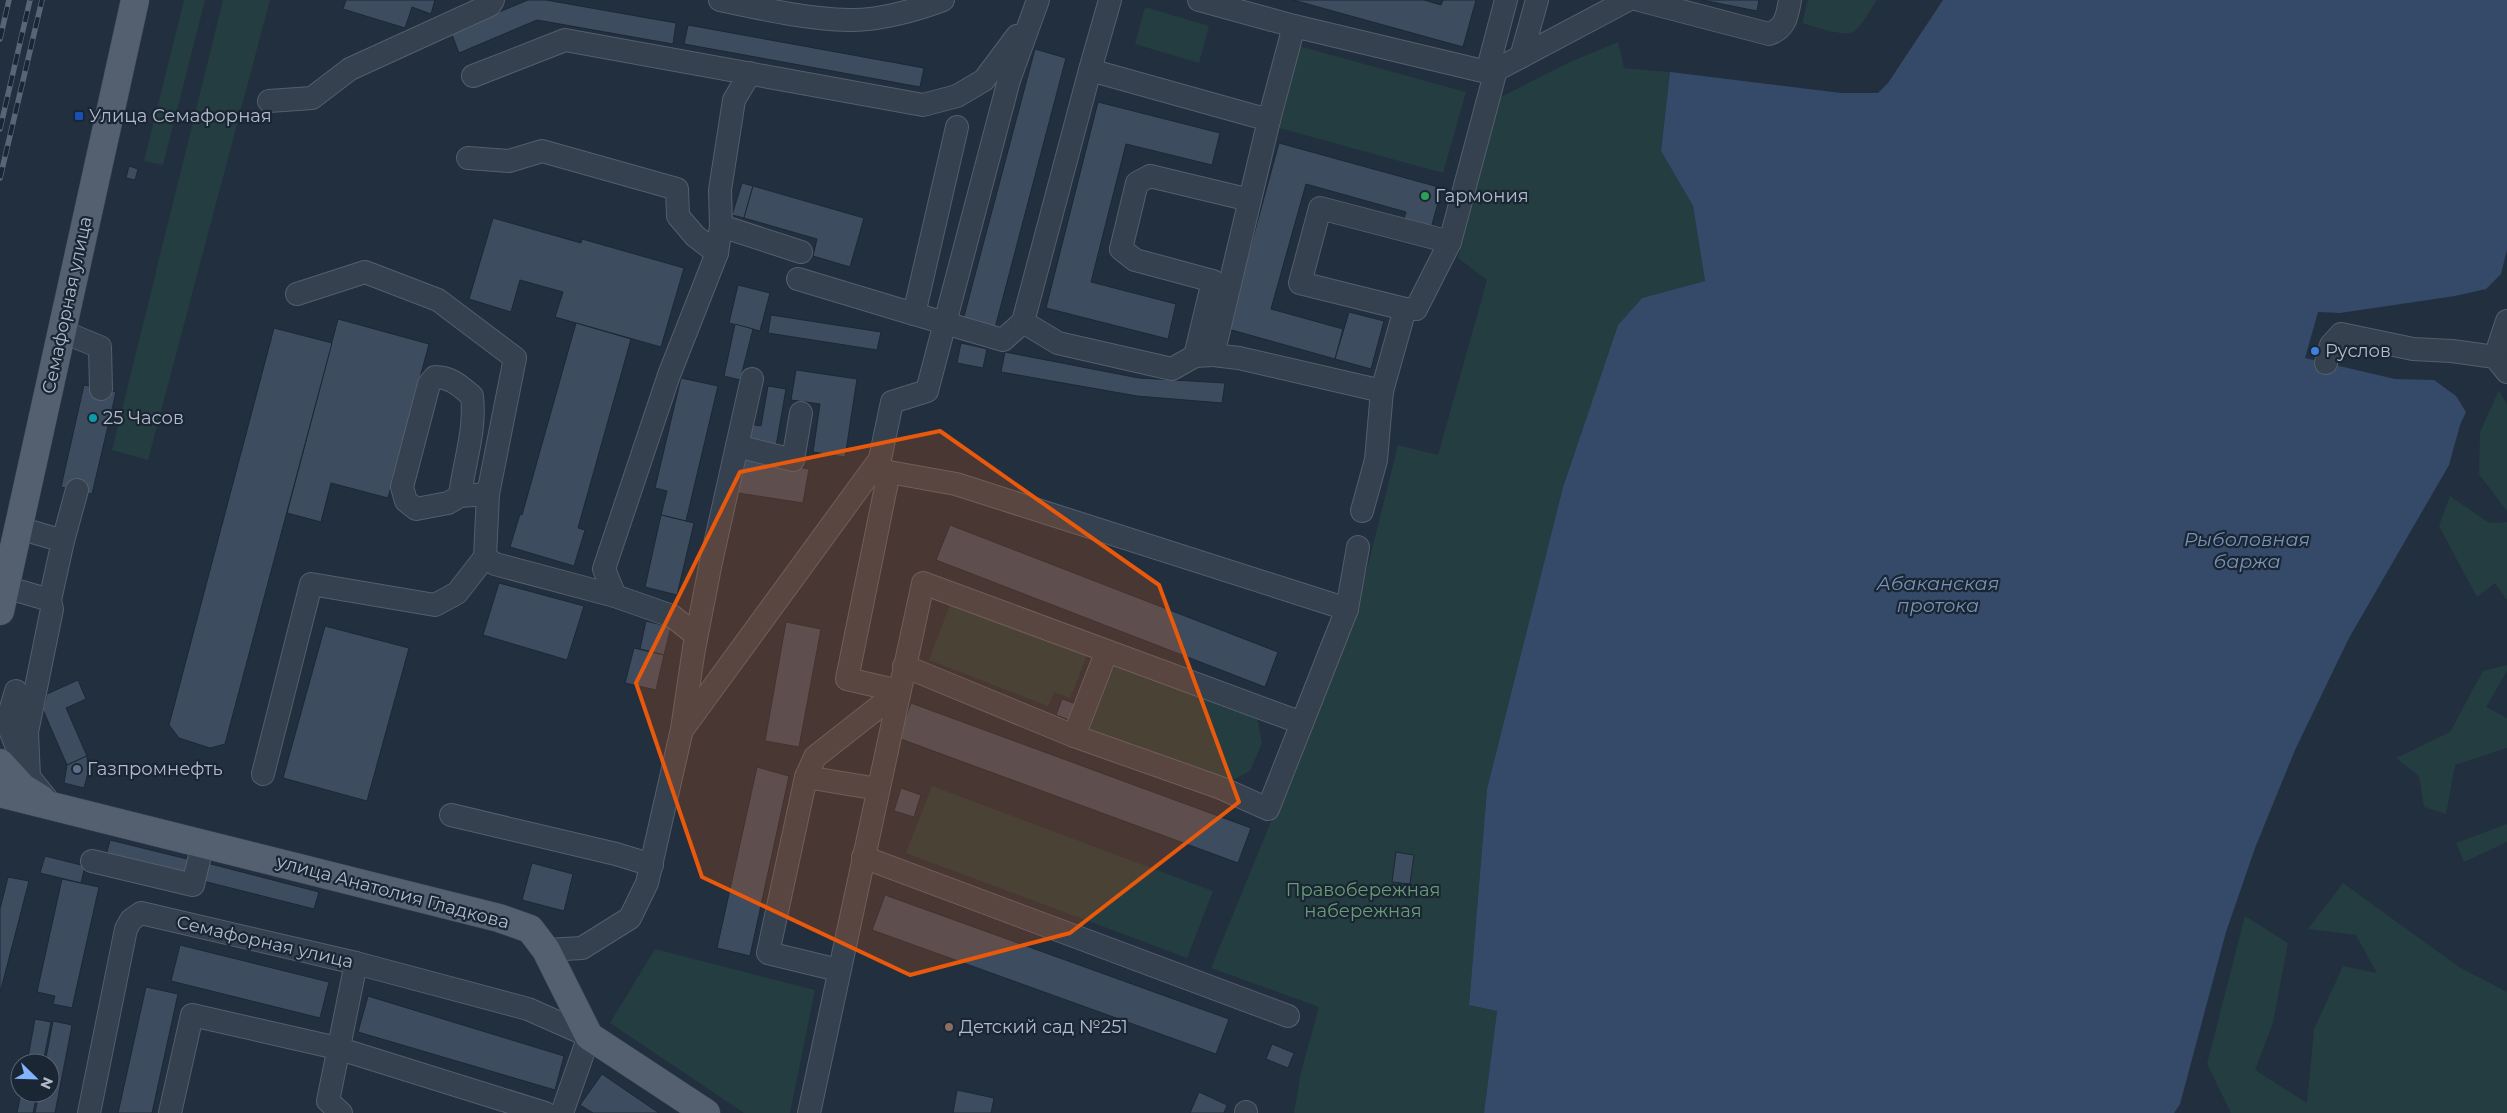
<svg xmlns="http://www.w3.org/2000/svg" width="2507" height="1113" viewBox="0 0 2507 1113" font-family="Montserrat,sans-serif">
	<style>
		.green { fill: #243d40 }
		.water { fill: #344a68 }
		.building { fill: #3d4c5f; stroke: #1d2836 }
		.lines { fill: none; stroke-linecap: round; stroke-linejoin: round }
		.minor-casing { stroke: #545e6d; stroke-width: 24 }
		.major-casing { stroke: #3f4a58; stroke-width: 29 }
		.minor { stroke: #36414f; stroke-width: 22 }
		.major { stroke: #54606f; stroke-width: 28 }
		.rail-casing { stroke: #586576; stroke-width: 5.5 }
		.rail { stroke: #1b2634; stroke-width: 4; stroke-dasharray: 11; stroke-linecap: butt }
		.marked { fill: #e8590c; fill-opacity: 0.2; stroke: #e8590c; stroke-width: 4; stroke-linejoin: round }
		.transit-dot { fill: #1a4fb4; stroke: #1b2634; stroke-width: 2 }
		.leisure-dot { fill: #2e9e5b; stroke: #1b2634; stroke-width: 2 }
		.shop-dot { fill: #3f7fe0; stroke: #1b2634; stroke-width: 2 }
		.culture-dot { fill: #0f9aa8; stroke: #1b2634; stroke-width: 2 }
		.service-dot { fill: #5c6f8a; stroke: #1b2634; stroke-width: 2 }
		.education-dot { fill: #8d6e63; stroke: #1b2634; stroke-width: 2 }
		.labels { text-anchor: middle; stroke-width: 4.5; stroke-linejoin: round; paint-order: stroke }
		.poi-label { font-size: 18px; fill: #b2bbca; stroke: #1b2634; text-anchor: start }
		.street-label { font-size: 18px; fill: #b2bbca; stroke: #1b2634 }
		.park-label { font-size: 18px; fill: #679d73; stroke: #1b2634 }
		.water-label { font-size: 19px; font-style: italic; fill: #7792b4; stroke: #1b2634 }
	</style>
	<rect width="100%" height="100%" fill="#222f3f"/>
	<g class="green">
		<polygon points="184,0 205,0 163,165 144,161"/>
		<polygon points="223,0 270,0 148,460 112,450"/>
		<path d="M1808,0H1877C1870,9 1863,26 1853,32C1844,37 1812,26 1802,23Z"/>
		<polygon points="1145,7 1209,26 1199,63 1135,44"/>
		<polygon points="1618,42 1624,68 1670,72 1661,151 1693,206 1705,281 1642,298 1618,325 1563,487 1487,789 1469,1005 1497,1011 1484,1113 1294,1113 1301,1072 1319,1007 1211,968 1355,617 1398,445 1438,455 1487,280 1458,258 1495,100 1570,62"/>
		<polygon points="1295,45 1466,92 1443,173 1272,126"/>
		<polygon points="2499,390 2507,404 2507,511 2479,474 2480,432"/>
		<polygon points="2450,496 2489,523 2507,522 2507,600 2495,583 2477,597 2439,526"/>
		<polygon points="951,602 1087,655 1070,698 1054,692 1048,706 929,660"/>
		<polygon points="1114,664 1257,717 1262,743 1250,771 1226,783 1089,731"/>
		<polygon points="2507,665 2507,671 2486,707 2507,718 2507,748 2455,765 2446,814 2424,807 2419,776 2396,758 2450,732 2483,671"/>
		<polygon points="932,786 1213,891 1187,958 906,853"/>
		<polygon points="2507,824 2507,842 2464,862 2456,843"/>
		<polygon points="2343,883 2459,967 2507,992 2507,1113 2231,1113 2207,1064 2245,916 2288,943 2273,1023 2255,1070 2307,1103 2314,1029 2343,966 2377,973 2356,935 2308,929"/>
		<polygon points="655,949 815,990 790,1113 744,1113 610,1023"/>
	</g>
	<polygon class="water" points="1943,0 2507,0 2507,250 2501,274 2486,289 2455,296 2340,313 2318,312 2305,358 2395,379 2434,380 2456,396 2466,412 2460,425 2449,465 2349,638 2295,750 2255,848 2226,932 2180,1104 2174,1113 1484,1113 1497,1011 1469,1005 1487,789 1563,487 1618,325 1642,298 1705,281 1693,206 1661,151 1670,72 1841,93 1878,93 1888,83"/>
	<g class="building">
		<polygon points="346,0 435,0 431,14 412,7 405,28 343,9"/>
		<polygon points="528,0 546,0 676,23 673,44 537,20 459,53 451,32"/>
		<polygon points="1293,0 1424,0 1441,5 1443,0 1476,0 1463,47"/>
		<polygon points="1702,0 1759,0 1757,11"/>
		<polygon points="688,25 924,68 920,87 684,44"/>
		<polygon points="1035,49 1066,58 995,328 963,320"/>
		<polygon points="1098,102 1220,133 1212,165 1126,144 1091,282 1176,304 1168,339 1046,308"/>
		<polygon points="1279,143 1442,188 1430,232 1402,225 1406,212 1306,184 1271,309 1343,329 1335,359 1228,329"/>
		<polygon points="129,166 138,169 135,180 126,178"/>
		<polygon points="742,183 753,186 744,218 732,215"/>
		<polygon points="753,186 864,218 850,267 813,256 817,239 744,218"/>
		<polygon points="493,218 581,243 582,239 684,268 661,347 555,317 563,292 520,280 511,312 469,299"/>
		<polygon points="738,285 770,293 760,331 729,323"/>
		<polygon points="1349,312 1384,321 1371,369 1335,359"/>
		<polygon points="771,315 881,332 877,350 768,333"/>
		<polygon points="338,319 429,344 388,498 331,483 321,522 287,513"/>
		<polygon points="576,323 631,339 578,528 585,530 574,566 510,547 520,514 522,515"/>
		<polygon points="735,324 753,329 740,380 724,376"/>
		<polygon points="274,328 332,343 225,744 210,748 179,738 169,725"/>
		<polygon points="961,343 987,349 983,368 957,363"/>
		<polygon points="1005,352 1139,378 1225,383 1222,403 1137,396 1001,372"/>
		<polygon points="796,370 857,379 845,457 813,452 820,404 791,400"/>
		<polygon points="681,378 718,386 686,521 661,515 667,491 655,488"/>
		<polygon points="84,385 116,392 92,494 61,487"/>
		<polygon points="768,386 786,389 776,446 747,441 750,424 761,426"/>
		<polygon points="744,458 809,469 803,503 738,493"/>
		<polygon points="661,515 694,523 677,595 645,587"/>
		<polygon points="950,525 1278,652 1265,687 936,560"/>
		<polygon points="499,583 584,606 567,660 483,635"/>
		<polygon points="646,621 671,627 664,655 640,649"/>
		<polygon points="786,622 821,629 799,747 765,741"/>
		<polygon points="325,626 409,648 367,801 283,778"/>
		<polygon points="634,648 664,655 656,690 625,683"/>
		<polygon points="78,680 86,699 66,708 87,756 67,765 43,710 47,694"/>
		<polygon points="1062,699 1076,704 1069,720 1056,715"/>
		<polygon points="911,703 1251,828 1238,863 898,738"/>
		<polygon points="87,756 88,773 84,788 64,783 67,765"/>
		<polygon points="757,767 789,776 750,956 717,948"/>
		<polygon points="901,788 921,795 914,817 894,811"/>
		<polygon points="110,840 195,861 191,877 106,856"/>
		<polygon points="1396,852 1414,855 1410,884 1392,882"/>
		<polygon points="45,856 85,866 81,883 40,873"/>
		<polygon points="207,863 319,892 314,909 203,881"/>
		<polygon points="532,863 573,874 564,911 522,900"/>
		<polygon points="8,877 29,881 0,993 0,909"/>
		<polygon points="62,879 99,887 72,1008 53,1004 55,996 37,992"/>
		<polygon points="885,895 1229,1019 1216,1054 872,930"/>
		<polygon points="180,945 329,982 320,1018 171,981"/>
		<polygon points="146,987 178,994 152,1113 118,1113"/>
		<polygon points="368,996 564,1056 555,1090 358,1032"/>
		<polygon points="35,1019 51,1022 43,1063 27,1063"/>
		<polygon points="53,1021 72,1025 55,1113 35,1113 39,1093 50,1093 50,1063 45,1063"/>
		<polygon points="1272,1044 1294,1053 1288,1068 1266,1059"/>
		<polygon points="602,1074 659,1113 593,1113 580,1105"/>
		<polygon points="957,1090 994,1098 991,1113 953,1113"/>
		<polygon points="1199,1092 1227,1105 1224,1113 1190,1113"/>
		<polygon points="21,1093 37,1093 33,1113 17,1113"/>
	</g>
	<g class="lines">
		<defs>
			<g id="minor">
				<path d="M720,0C763,9 806,19 849,20C877,21 917,10 943,0"/>
				<polyline points="1199,0 1294,26 1487,72 1496,70 1628,0"/>
				<path d="M1639,0L1769,34C1786,28 1787,16 1790,0"/>
				<polyline points="1294,26 1269,120 1213,355 1239,358 1382,391 1405,309 1300,283 1320,208 1450,242 1496,70"/>
				<polyline points="1521,57 1537,0"/>
				<polyline points="1090,70 1110,0"/>
				<polyline points="1487,72 1506,0"/>
				<polyline points="750,73 734,100 720,190 721,226 801,252"/>
				<polyline points="473,76 565,40 923,105 957,96 984,80 1017,36"/>
				<polyline points="269,101 312,98 350,69 490,5 493,0"/>
				<polyline points="957,127 914,314 1003,340 1023,322"/>
				<polyline points="468,158 509,161 542,151 677,189 678,216 695,236 717,253"/>
				<polyline points="798,279 914,314"/>
				<polyline points="297,294 365,272 438,300 515,358 488,494 485,557 495,564 615,596 672,616 696,635 682,729 647,883 630,918 582,948 546,950"/>
				<polyline points="1405,309 1416,309 1450,242"/>
				<polyline points="61,331 100,347 101,389"/>
				<polyline points="1213,355 1195,356 1172,369 1058,343 1023,322 1090,70 1269,120"/>
				<polyline points="1195,356 1213,281 1135,260 1121,249 1137,183 1150,176 1250,200"/>
				<polyline points="2495,357 2507,321"/>
				<polyline points="2326,363 2331,345 2341,334 2413,349 2452,351 2495,357 2507,372"/>
				<polyline points="737,446 793,460 801,413"/>
				<path d="M460,496L448,503L416,509L406,501L402,487L429,384L435,377C451,377 460,386 472,396C476,431 464,462 460,496L488,494"/>
				<polyline points="1362,511 1376,460 1382,391"/>
				<polyline points="19,528 63,541 50,600"/>
				<polyline points="63,541 77,490"/>
				<polyline points="5,587 50,600 52,609 27,732 29,777 46,798"/>
				<polyline points="615,596 604,569 669,375 717,253 721,226"/>
				<polyline points="694,649 711,562 752,379"/>
				<polyline points="16,691 7,722 22,760"/>
				<polyline points="899,691 847,679 889,472 956,484 1347,609"/>
				<polyline points="1302,723 1347,609 1358,547"/>
				<polyline points="685,726 880,459 892,402 927,391 1009,80 1038,0"/>
				<polyline points="1074,736 1106,653"/>
				<polyline points="263,774 311,584 435,605 457,593 485,557"/>
				<polyline points="806,777 815,757 899,691"/>
				<polyline points="451,815 616,854 652,865"/>
				<polyline points="863,857 1288,1016"/>
				<polyline points="92,861 193,885 203,843"/>
				<polyline points="838,970 768,953 806,777 878,789"/>
				<polyline points="89,1113 126,929 131,920 141,913 356,963 528,1009 589,1036 562,1113"/>
				<polyline points="170,1113 192,1015 337,1048 545,1113"/>
				<polyline points="341,1113 328,1101 356,963"/>
				<polyline points="809,1113 923,583 1302,723 1268,809 1221,788 1074,736 904,666"/>
				<polyline points="1246,1113 1246,1112"/>
			</g>
			<g id="major">
				<polyline points="0,611 135,0"/>
				<polyline points="0,763 23,788 41,799"/>
				<polyline points="0,793 499,918 530,929 546,950 589,1036 706,1113"/>
			</g>
		</defs>
		<use href="#minor" class="minor-casing"/>
		<use href="#major" class="major-casing"/>
		<use href="#minor" class="minor"/>
		<use href="#major" class="major"/>
		<defs>
			<g id="rail">
				<polyline points="0,39 9,0"/>
				<polyline points="0,129 30,0"/>
				<polyline points="0,178 42,0"/>
			</g>
		</defs>
		<use href="#rail" class="rail-casing"/>
		<use href="#rail" class="rail"/>
	</g>
	<path class="marked" d="M940,431L1159,585L1239,802L1070,933L910,975L702,877L636,683L740,472Z"/>
	<rect class="transit-dot" x="74" y="111" width="10" height="10" rx="2.5"/>
	<circle class="leisure-dot" cx="1425" cy="196" r="5"/>
	<circle class="shop-dot" cx="2315" cy="351" r="5"/>
	<circle class="culture-dot" cx="93" cy="418" r="5"/>
	<circle class="service-dot" cx="77" cy="769" r="5"/>
	<circle class="education-dot" cx="949" cy="1027" r="5"/>
	<g class="labels">
		<g class="poi-label">
			<text x="89" y="122">Улица Семафорная</text>
			<text x="1435" y="202">Гармония</text>
			<text x="2325" y="357">Руслов</text>
			<text x="103" y="424">25 Часов</text>
			<text x="87" y="775">Газпромнефть</text>
			<text x="959" y="1033">Детский сад №251</text>
		</g>
		<g class="street-label">
			<text transform="translate(67 305) rotate(-78)" y="6">Семафорная улица</text>
			<text transform="translate(393 892) rotate(15)" y="6">улица Анатолия Гладкова</text>
			<text transform="translate(265 942) rotate(13)" y="6">Семафорная улица</text>
		</g>
		<g class="park-label">
			<text x="1363" y="896">Правобережная<tspan x="1363" dy="21">набережная</tspan></text>
		</g>
		<g class="water-label">
			<text x="2247" y="546">Рыболовная<tspan x="2247" dy="22">баржа</tspan></text>
			<text x="1938" y="590">Абаканская<tspan x="1938" dy="22">протока</tspan></text>
		</g>
	</g>
	<g transform="translate(35 1078) rotate(113)"><circle r="24" fill="#1b2634" stroke="#576270"/>
	<path d="M0-4L9 19L0 12L-9 19Z" fill="#82b3ff"/>
	<text y="-8" font-size="14" font-weight="bold" text-anchor="middle" fill="#b2bbca">N</text>
	</g>
</svg>
